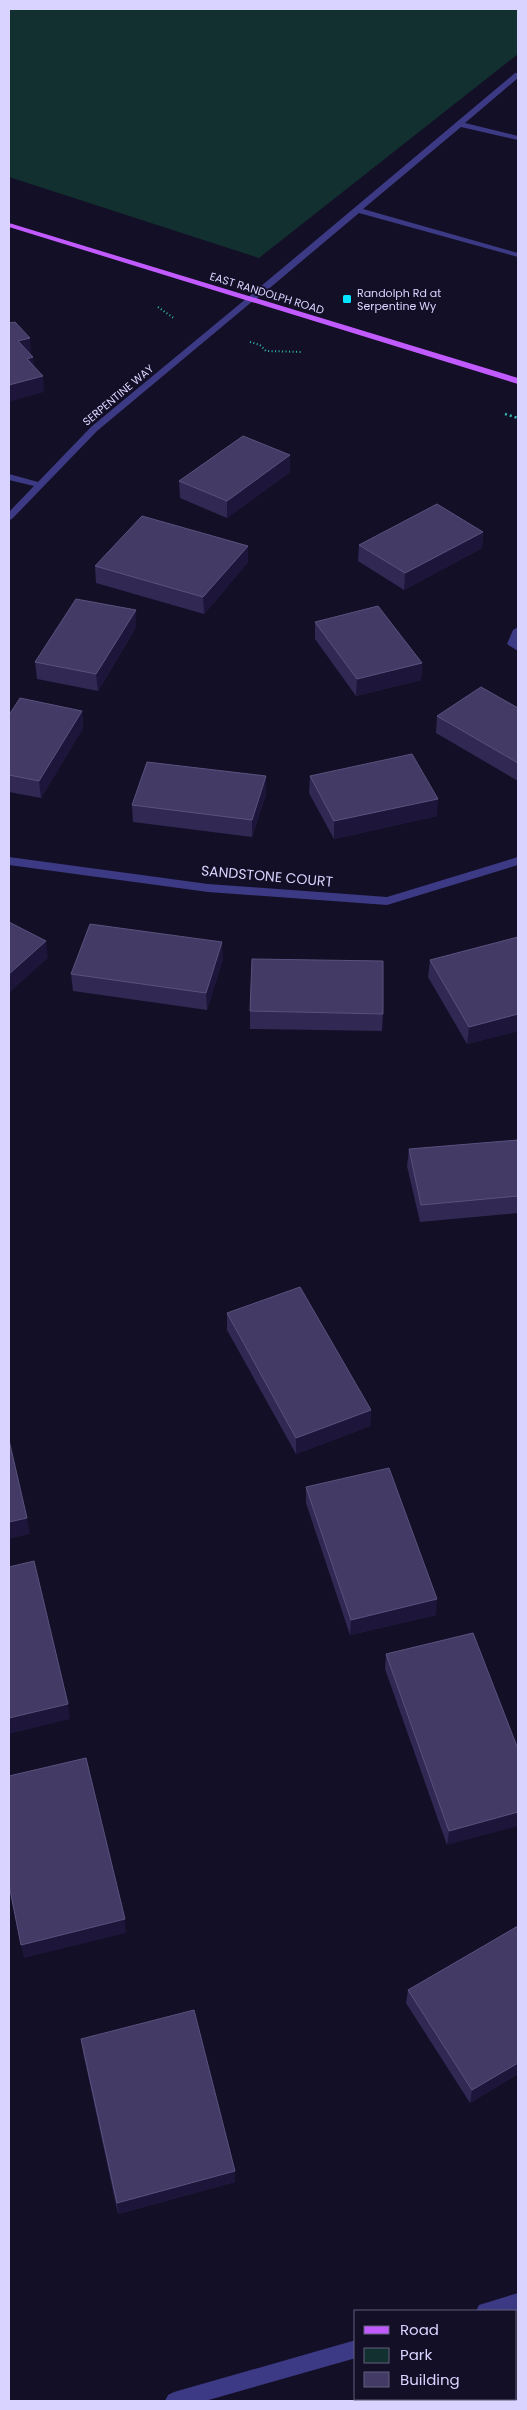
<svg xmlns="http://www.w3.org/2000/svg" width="527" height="2410" viewBox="0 0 527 2410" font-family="Poppins,sans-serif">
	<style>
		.green { fill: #12302f }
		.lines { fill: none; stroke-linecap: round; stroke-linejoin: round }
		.path-far1 { stroke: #2fb8b0; stroke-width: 2; stroke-dasharray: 1 2.5; stroke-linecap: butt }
		.path { stroke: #2fb8b0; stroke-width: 2.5; stroke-dasharray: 2 3; stroke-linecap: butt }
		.service { fill: #3d3a85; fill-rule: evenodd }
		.minor { fill: #3d3a85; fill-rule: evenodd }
		.primary { fill: #c25bff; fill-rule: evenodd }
		.wall { fill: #312854 }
		.shaded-wall { fill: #1d163a }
		.building { fill: #433a66; stroke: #5a527e }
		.poi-dot { fill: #00e5ff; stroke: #130f26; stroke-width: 2 }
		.labels { text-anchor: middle; stroke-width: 4; stroke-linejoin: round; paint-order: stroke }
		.far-street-label { font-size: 11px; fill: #d9d4ff; stroke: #130f26 }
		.far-poi-label { font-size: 11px; fill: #d9d4ff; stroke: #130f26; text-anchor: start }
		.street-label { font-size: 14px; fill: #d9d4ff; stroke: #130f26 }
	</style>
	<rect width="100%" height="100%" fill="#130f26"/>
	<polygon class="green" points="9,9 518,9 518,54 259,258 9,177"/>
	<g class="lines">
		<g class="path-far1">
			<polyline points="158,307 175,319"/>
			<polyline points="250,342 260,345 266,351 303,352"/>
		</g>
		<polyline class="path" points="505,414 518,418"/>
		<g class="service">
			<polygon points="515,73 518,73 518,78 465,123 518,136 518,140 461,127 363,209 518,253 518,257 359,213 253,302 247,302 247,298"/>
			<polygon points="518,627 518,651 507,644 513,630"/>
		</g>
		<g class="minor">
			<polygon points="247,298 254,300 97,431 12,519 9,520 9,512 34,486 9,480 9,474 38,482 91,427"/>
			<polygon points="9,857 208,884 387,897 518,857 518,865 387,905 208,892 9,865"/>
			<polygon points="518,2293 518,2311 476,2311 479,2305"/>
			<polygon points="356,2340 356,2358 205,2401 165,2401 168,2395 174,2392"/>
		</g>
		<polygon class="primary" points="9,223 518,378 518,384 9,227"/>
	</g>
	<g class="wall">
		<polygon points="290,472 227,518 180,498 179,481"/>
		<polygon points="483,532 482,548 404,590 358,561 359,545"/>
		<polygon points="248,546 248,562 204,614 96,583 95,566"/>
		<polygon points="315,622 422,663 421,680 356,696 315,639"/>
		<polygon points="136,627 98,691 37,679 35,662"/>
		<polygon points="518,708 518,781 436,733 437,716"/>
		<polygon points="82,711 83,728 41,798 9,792 9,715"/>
		<polygon points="266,776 266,794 252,837 133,822 132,805"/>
		<polygon points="310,776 437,816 334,839 309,793"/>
		<polygon points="518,937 518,1031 467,1044 428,977 430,960"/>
		<polygon points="223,959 207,1010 73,991 71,974"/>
		<polygon points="250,1011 383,1014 382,1031 250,1029"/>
		<polygon points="518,1140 518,1213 420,1222 407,1166 409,1149"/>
		<polygon points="227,1313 371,1410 370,1426 296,1454 227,1330"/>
		<polygon points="306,1487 436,1615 350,1635 306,1503"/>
		<polygon points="386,1654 518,1749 447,1845 385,1669"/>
		<polygon points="518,1926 518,2074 470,2103 406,2003 408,1990"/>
		<polygon points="81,2039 235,2182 118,2214 83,2052"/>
	</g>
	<g class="shaded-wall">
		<polygon points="30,338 31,354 18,341"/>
		<polygon points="33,357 35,373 27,359"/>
		<polygon points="43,376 44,392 9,402 9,385"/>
		<polygon points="290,455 290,472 227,518 227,501"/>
		<polygon points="483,532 482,548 404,590 405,573"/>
		<polygon points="248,546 248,562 204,614 203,597"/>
		<polygon points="136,610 136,627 98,691 96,674"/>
		<polygon points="422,663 421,680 356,696 357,679"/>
		<polygon points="82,711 83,728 41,798 39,781"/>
		<polygon points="266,776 266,794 252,837 252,820"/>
		<polygon points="438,799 437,816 334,839 334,821"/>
		<polygon points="46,941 48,958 9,993 9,974"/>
		<polygon points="222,942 223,959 207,1010 206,993"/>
		<polygon points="518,1014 518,1031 467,1044 469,1027"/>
		<polygon points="371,1410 370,1426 296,1454 296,1438"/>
		<polygon points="27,1518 30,1534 9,1539 9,1522"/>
		<polygon points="437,1599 436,1615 350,1635 351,1620"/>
		<polygon points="68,1704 70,1719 9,1734 9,1718"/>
		<polygon points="518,1812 518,1826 447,1845 449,1831"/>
		<polygon points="125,1919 126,1933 24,1958 21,1945"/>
		<polygon points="518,2063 518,2074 470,2103 472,2090"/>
		<polygon points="235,2171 235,2182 118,2214 117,2203"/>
	</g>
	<g class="building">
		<polygon points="15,322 30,338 18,341 33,357 27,359 43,376 9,385 9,323"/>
		<polygon points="243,436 290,455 227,501 179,481"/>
		<polygon points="437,504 483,532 405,573 359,545"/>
		<polygon points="142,516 248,546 203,597 95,566"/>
		<polygon points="76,599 136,610 96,674 35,662"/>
		<polygon points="378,606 422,663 357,679 315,622"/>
		<polygon points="481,687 518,708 518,763 437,716"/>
		<polygon points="20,698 82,711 39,781 9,775 9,715"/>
		<polygon points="412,754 438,799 334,821 310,776"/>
		<polygon points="147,762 266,776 252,820 132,805"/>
		<polygon points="9,922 46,941 9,974"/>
		<polygon points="90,924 222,942 206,993 71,974"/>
		<polygon points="518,937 518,1014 469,1027 430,960"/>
		<polygon points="252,959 383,961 383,1014 250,1011"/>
		<polygon points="518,1140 518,1196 421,1205 409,1149"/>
		<polygon points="300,1287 371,1410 296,1438 227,1313"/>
		<polygon points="9,1440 27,1518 9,1522"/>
		<polygon points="389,1468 437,1599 351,1620 306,1487"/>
		<polygon points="34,1561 68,1704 9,1718 9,1567"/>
		<polygon points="473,1633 518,1749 518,1812 449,1831 386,1654"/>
		<polygon points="86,1758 125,1919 21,1945 9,1885 9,1776"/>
		<polygon points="518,1926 518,2063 472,2090 408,1990"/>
		<polygon points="194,2010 235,2171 117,2203 81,2039"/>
	</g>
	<rect class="poi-dot" x="342" y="294" width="10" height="10" rx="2.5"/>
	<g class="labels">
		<g class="far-street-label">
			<text transform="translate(267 293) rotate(17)" y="4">EAST RANDOLPH ROAD</text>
			<text transform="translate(118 395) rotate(-40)" y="4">SERPENTINE WAY</text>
		</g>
		<g class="far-poi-label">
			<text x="357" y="297">Randolph Rd at<tspan x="357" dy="13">Serpentine Wy</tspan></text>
		</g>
		<g class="street-label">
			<text transform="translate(267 876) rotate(5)" y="5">SANDSTONE COURT</text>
		</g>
	</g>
	<rect width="527" height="2410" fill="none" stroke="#d9d4ff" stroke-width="20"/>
	<rect x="354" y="2310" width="162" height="90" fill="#130f26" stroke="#625e7d"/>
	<rect x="364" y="2326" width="25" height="8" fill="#c25bff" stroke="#625e7d"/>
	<text x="400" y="2335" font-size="15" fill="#d9d4ff">Road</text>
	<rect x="364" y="2348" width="25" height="15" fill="#12302f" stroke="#625e7d"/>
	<text x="400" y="2360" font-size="15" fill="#d9d4ff">Park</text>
	<rect x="364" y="2372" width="25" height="15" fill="#433a66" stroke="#625e7d"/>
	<text x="400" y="2385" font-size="15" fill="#d9d4ff">Building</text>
</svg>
